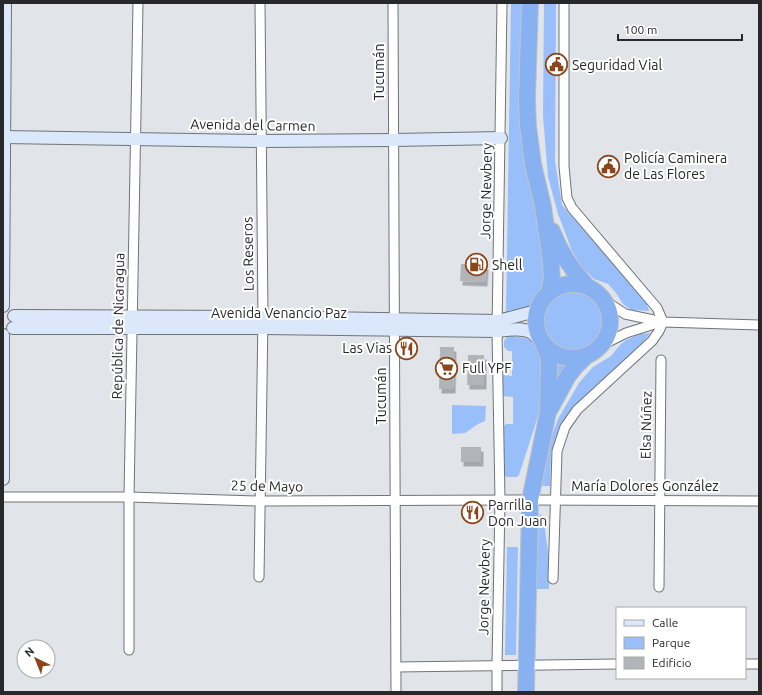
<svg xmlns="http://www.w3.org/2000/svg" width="762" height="695" viewBox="0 0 762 695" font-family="Ubuntu,sans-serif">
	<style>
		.green { fill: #99bffb }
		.building { fill: #b1b5ba; filter: url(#shadow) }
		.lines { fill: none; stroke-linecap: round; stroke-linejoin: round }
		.street-casing { stroke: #707479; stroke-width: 11 }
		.secondary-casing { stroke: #707479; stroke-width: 14 }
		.highway-casing { stroke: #c3c3c3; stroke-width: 18 }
		.street { stroke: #fff; stroke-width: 9 }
		.secondary { stroke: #dbe8fb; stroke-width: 12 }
		.highway { stroke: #87b1f1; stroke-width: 16 }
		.labels { text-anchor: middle; stroke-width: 4; stroke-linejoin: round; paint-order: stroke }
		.poi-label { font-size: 14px; fill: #27282a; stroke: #fff; text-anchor: start }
		.street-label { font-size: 14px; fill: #27282a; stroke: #fff }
	</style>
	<defs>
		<filter id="shadow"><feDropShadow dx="2.5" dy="4.5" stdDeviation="0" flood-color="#0004"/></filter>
	</defs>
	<rect width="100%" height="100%" fill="#e1e5ea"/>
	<g class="green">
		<polygon points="511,3 525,3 548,268 542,292 536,300 526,309 506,311"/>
		<polygon points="544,3 556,3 555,161 562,205 646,301 649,311 631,310 623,304 616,293 608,284 594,279 581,266 572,251 558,214 548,177 543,116"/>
		<circle cx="573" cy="321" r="30"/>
		<polygon points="650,333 644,342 575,407 561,425 551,453 550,486 540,486 544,457 558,419 579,383 593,367 611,356 620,345 626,340 640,334"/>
		<polygon points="512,336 525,338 533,342 540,349 544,363 542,404 519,475 517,477 507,477 503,475 503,427 506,424 513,424 513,397 503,396 503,375 512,376 512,351 508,351 504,347 504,341 507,337"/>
		<polygon points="556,363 566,365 557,379"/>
		<polygon points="452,405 486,406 485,421 478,424 465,433 452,434"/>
		<polygon points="540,513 544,521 549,560 549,589 536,589 538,522"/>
		<polygon points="507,547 518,547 516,655 505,655"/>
	</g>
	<g class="building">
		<polygon points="461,264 486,265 485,282 460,281"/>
		<polygon points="440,347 454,347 453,389 439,389"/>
		<polygon points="468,355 484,355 484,385 467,385"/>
		<rect x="461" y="447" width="20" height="15"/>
	</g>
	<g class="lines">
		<defs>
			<g id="street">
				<polyline points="393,3 396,692"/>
				<polyline points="604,300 625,314 663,322 759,325"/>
				<polyline points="600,346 626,333 661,322"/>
				<polyline points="3,497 129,497 260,501 530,500 759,501"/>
				<polyline points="259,577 263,317 260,3"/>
				<polyline points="553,579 557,451 565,427 577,410 652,341 659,331 663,322 657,308 572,208 567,198 564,166 564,3"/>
				<polyline points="659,587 661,360"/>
				<polyline points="129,650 129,497 138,3"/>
				<polyline points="745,664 759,664"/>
				<polyline points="396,667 617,664"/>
				<polyline points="497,692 497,666 500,500 497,331 502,3"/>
			</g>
			<g id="secondary">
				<polyline points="3,137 261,141 394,140 501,138"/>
				<polyline points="3,306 5,3"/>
				<polyline points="14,316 263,317 498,321 536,311"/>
				<path d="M13,328H263L497,331C508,330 521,327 530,332C534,334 537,338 541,341"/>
				<polyline points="3,479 3,335"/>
			</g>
			<g id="highway">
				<polyline points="530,3 527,98 528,126 533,164 543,206 551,262 552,279 549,292"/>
				<path d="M552,231C560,252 571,269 586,285"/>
				<circle cx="573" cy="321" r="37"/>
				<polyline points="550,409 568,376 575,367 587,355"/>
				<polyline points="526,692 530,500 548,412 549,367 549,359 544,345"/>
			</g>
		</defs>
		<use href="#street" class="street-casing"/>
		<use href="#secondary" class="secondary-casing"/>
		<use href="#highway" class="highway-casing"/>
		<use href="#street" class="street"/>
		<use href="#secondary" class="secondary"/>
		<use href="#highway" class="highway"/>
	</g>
	<defs>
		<symbol id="civic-ring" viewBox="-11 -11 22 22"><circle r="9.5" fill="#fff" stroke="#8a451b" stroke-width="1.5"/><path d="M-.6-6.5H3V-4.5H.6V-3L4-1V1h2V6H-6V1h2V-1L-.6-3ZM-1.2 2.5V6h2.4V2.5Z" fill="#8a451b"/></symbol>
		<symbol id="fuel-ring" viewBox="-11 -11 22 22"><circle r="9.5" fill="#fff" stroke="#8a451b" stroke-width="1.5"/><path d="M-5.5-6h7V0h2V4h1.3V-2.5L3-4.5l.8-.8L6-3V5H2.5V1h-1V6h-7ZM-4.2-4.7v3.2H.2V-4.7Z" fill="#8a451b"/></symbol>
		<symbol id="restaurant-ring" viewBox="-11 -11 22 22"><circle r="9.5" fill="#fff" stroke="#8a451b" stroke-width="1.5"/><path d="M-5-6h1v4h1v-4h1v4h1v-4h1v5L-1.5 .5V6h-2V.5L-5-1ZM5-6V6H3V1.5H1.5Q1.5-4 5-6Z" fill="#8a451b"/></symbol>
		<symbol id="supermarket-ring" viewBox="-11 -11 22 22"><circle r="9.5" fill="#fff" stroke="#8a451b" stroke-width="1.5"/><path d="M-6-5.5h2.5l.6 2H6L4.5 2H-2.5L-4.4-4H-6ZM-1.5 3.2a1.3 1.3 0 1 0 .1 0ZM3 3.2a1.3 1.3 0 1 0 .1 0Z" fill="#8a451b"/></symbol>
	</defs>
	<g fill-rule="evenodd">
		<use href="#civic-ring" x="544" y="52" width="25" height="25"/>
		<use href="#civic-ring" x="596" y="154" width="25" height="25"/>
		<use href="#fuel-ring" x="464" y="252" width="25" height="25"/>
		<use href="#restaurant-ring" x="394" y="336" width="25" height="25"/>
		<use href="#supermarket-ring" x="434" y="356" width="25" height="25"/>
		<use href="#restaurant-ring" x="460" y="500" width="25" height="25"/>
	</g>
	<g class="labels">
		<g class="poi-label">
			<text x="572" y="70">Seguridad Vial</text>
			<text x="624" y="163">Policía Caminera<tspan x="624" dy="16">de Las Flores</tspan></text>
			<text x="492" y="270">Shell</text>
			<text x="392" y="353" text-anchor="end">Las Vias</text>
			<text x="462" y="373">Full YPF</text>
			<text x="488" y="510">Parrilla<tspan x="488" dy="16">Don Juan</tspan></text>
		</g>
		<g class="street-label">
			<text transform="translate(379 72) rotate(-90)" y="5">Tucumán</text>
			<text transform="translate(253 125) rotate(1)" y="5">Avenida del Carmen</text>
			<text transform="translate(486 191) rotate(-89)" y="5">Jorge Newbery</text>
			<text transform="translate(248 254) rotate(-91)" y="5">Los Reseros</text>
			<text x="279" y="318">Avenida Venancio Paz</text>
			<text transform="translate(118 326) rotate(-89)" y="5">República de Nicaragua</text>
			<text transform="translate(381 396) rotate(-90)" y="5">Tucumán</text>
			<text transform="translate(646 425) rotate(-89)" y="5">Elsa Núñez</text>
			<text transform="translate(267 486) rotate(1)" y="5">25 de Mayo</text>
			<text x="645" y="491">María Dolores González</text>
			<text transform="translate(484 587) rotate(-89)" y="5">Jorge Newbery</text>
		</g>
	</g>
	<rect width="762" height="695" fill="none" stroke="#27282a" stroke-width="8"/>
	<rect x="616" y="607" width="130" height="72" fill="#ffffff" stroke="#a9a9aa"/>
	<rect x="624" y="620" width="20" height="6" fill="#dbe8fb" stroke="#a9a9aa"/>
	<text x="652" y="627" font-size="12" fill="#27282a">Calle</text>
	<rect x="624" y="637" width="20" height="12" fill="#99bffb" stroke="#a9a9aa"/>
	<text x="652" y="647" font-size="12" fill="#27282a">Parque</text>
	<rect x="624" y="657" width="20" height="12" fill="#b1b5ba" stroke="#a9a9aa"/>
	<text x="652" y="667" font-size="12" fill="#27282a">Edificio</text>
	<g transform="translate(36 659) rotate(317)"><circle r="19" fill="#ffffff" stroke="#a9a9aa"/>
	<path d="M0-3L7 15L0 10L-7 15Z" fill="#8a451b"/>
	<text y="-6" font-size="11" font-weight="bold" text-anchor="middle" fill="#27282a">N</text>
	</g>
	<path d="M618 34v6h124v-6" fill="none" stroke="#27282a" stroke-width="2"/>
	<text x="624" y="34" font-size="12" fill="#27282a" stroke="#ffffff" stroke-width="3" paint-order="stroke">100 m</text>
</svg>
